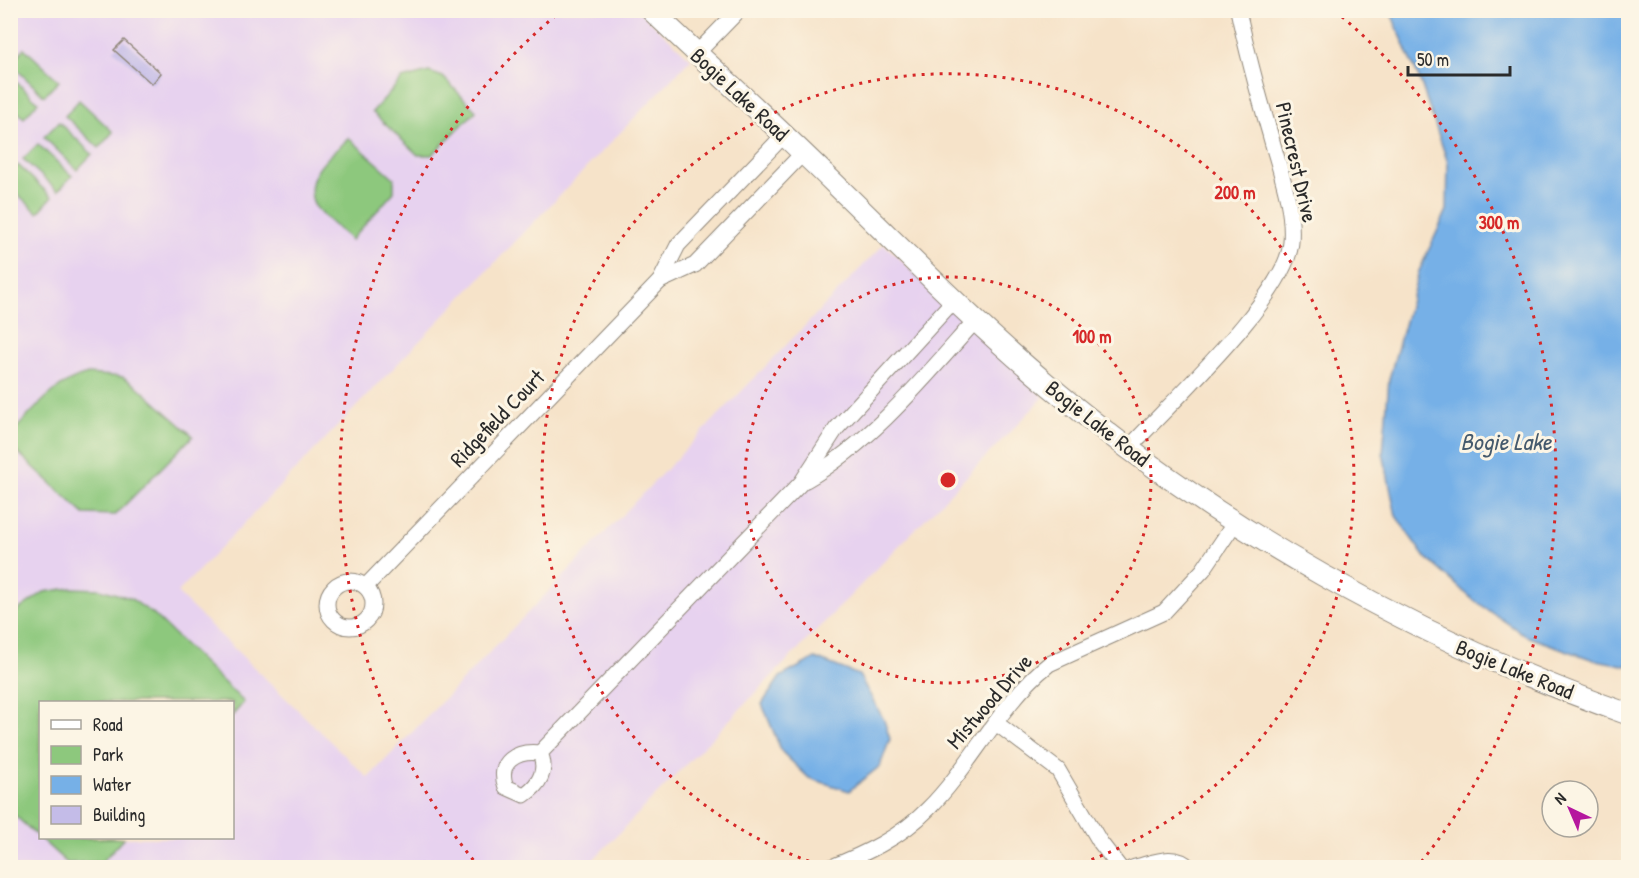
<svg xmlns="http://www.w3.org/2000/svg" width="1639" height="878" viewBox="0 0 1639 878" font-family="'Patrick Hand',sans-serif">
	<style>
		.built { fill: #e7d2ef; fill-rule: evenodd }
		.green { fill: #8dc87d; stroke: #5c7a54; stroke-width: 1.5 }
		.water { fill: #76b0e7; stroke: #506e89; stroke-width: 1.5 }
		.building { fill: #c4bce8 }
		.lines { fill: none; stroke-linecap: round; stroke-linejoin: round }
		.minor-casing { stroke: #90877a; stroke-width: 17 }
		.secondary-casing { stroke: #90877a; stroke-width: 23 }
		.minor { stroke: #fff; stroke-width: 15 }
		.secondary { stroke: #fff; stroke-width: 21 }
		.ring { fill: none; stroke: #d62828; stroke-width: 3; stroke-dasharray: 3 6 }
		.labels { text-anchor: middle; stroke-width: 6; stroke-linejoin: round; paint-order: stroke }
		.street-label { font-size: 22px; fill: #2b2b2b; stroke: #fcf5e5 }
		.water-label { font-size: 24px; font-style: italic; fill: #455a6d; stroke: #fcf5e5 }
		.centre { fill: #d62828; stroke: #fcf5e5; stroke-width: 3 }
		.ring-label { font-size: 18px; text-anchor: middle; font-weight: bold; fill: #d62828; stroke: #fcf5e5; stroke-width: 6; stroke-linejoin: round; paint-order: stroke }
	</style>
	<rect width="100%" height="100%" fill="#fcf5e5"/>
	<filter id="ink" filterUnits="userSpaceOnUse"><feTurbulence type="fractalNoise" baseFrequency=".0167" numOctaves="2"/><feDisplacementMap in="SourceGraphic" scale="12" xChannelSelector="R" yChannelSelector="G"/><feConvolveMatrix kernelMatrix="1 2 1 2 8 2 1 2 1" color-interpolation-filters="sRGB"/></filter>
	<filter id="wash" filterUnits="userSpaceOnUse"><feTurbulence type="fractalNoise" baseFrequency=".008" numOctaves="4" result="noise"/><feDisplacementMap in="SourceGraphic" scale="24" xChannelSelector="R" yChannelSelector="G"/><feGaussianBlur stdDeviation="1.35" result="paint"/><feColorMatrix in="noise" values="0 0 0 0 0 0 0 0 0 0 0 0 0 0 0 0 0 1.4 0 .05"/><feComposite in="paint" operator="in"/></filter>
	<g filter="url(#wash)">
		<rect width="100%" height="100%" fill="#f6e3c9"/>
		<path class="built" d="M10,11H639L691,59L177,593L368,778L884,244L1044,397L586,867H11ZM40,702H232V838H40Z"/>
		<g class="green">
			<polygon points="24,48 59,81 44,96 11,64"/>
			<polygon points="429,72 443,77 476,111 432,155 418,155 372,112 402,79"/>
			<polygon points="10,76 38,102 24,118 11,105"/>
			<polygon points="79,100 113,132 99,148 65,116"/>
			<polygon points="59,122 92,154 77,170 44,137"/>
			<path d="M349,138L394,178V192L351,240C342,232 318,213 314,204C302,175 331,155 349,138Z"/>
			<polygon points="38,144 72,176 58,191 23,159"/>
			<polygon points="18,165 52,197 38,213 11,188 11,173"/>
			<path d="M88,374L123,377L137,386L193,436L115,515L84,514L11,446V434C34,410 55,382 88,374Z"/>
			<polygon points="71,588 100,589 130,598 153,614 244,702 233,715 232,702 40,702 40,838 124,838 102,862 67,863 11,812 11,615 44,592"/>
		</g>
		<g class="water">
			<polygon points="1390,11 1628,11 1628,666 1591,659 1526,636 1471,598 1423,555 1396,516 1383,453 1389,379 1419,271 1447,210 1448,163 1421,83"/>
			<polygon points="815,658 859,675 884,720 890,739 880,766 849,791 809,778 782,752 762,704 780,677"/>
		</g>
		<g id="blocks">
			<polygon class="building" points="124,40 161,73 152,84 114,50"/>
		</g>
	</g>
	<g filter="url(#ink)">
		<use href="#blocks" fill-opacity="0" stroke="#90877a" stroke-width="1.5"/>
		<g class="lines">
			<defs>
				<g id="minor">
					<polyline points="697,53 739,10"/>
					<polyline points="660,281 695,265 803,153"/>
					<path d="M1129,448C1168,405 1287,296 1291,242C1294,206 1279,168 1270,134C1258,93 1247,52 1238,10"/>
					<path d="M806,480C873,441 924,378 975,321"/>
					<circle cx="350" cy="604" r="23"/>
					<polyline points="366,586 660,281 678,245 784,135"/>
					<polyline points="996,723 1058,770 1100,842 1120,868"/>
					<path d="M540,753C548,771 539,785 524,795L506,787C496,762 517,750 540,753L801,483L836,429L954,300"/>
					<path d="M829,868C865,854 901,837 928,809C972,765 999,704 1049,664L1164,612L1203,570L1236,521"/>
					<path d="M1132,868C1151,864 1174,851 1190,868"/>
				</g>
				<path id="secondary" d="M651,10C712,68 774,124 834,183C904,251 972,321 1047,384C1218,528 1418,640 1628,714"/>
			</defs>
			<use href="#minor" class="minor-casing"/>
			<use href="#secondary" class="secondary-casing"/>
			<use href="#minor" class="minor"/>
			<use href="#secondary" class="secondary"/>
		</g>
	</g>
	<g class="ring">
		<circle cx="948" cy="480" r="203"/>
		<path d="M826 867A406 406 0 1 1 1070 867"/>
		<path d="M479 867A608 608 0 0 1 561 11M1335 11A608 608 0 0 1 1417 867"/>
	</g>
	<g class="labels">
		<g class="street-label">
			<text transform="translate(740 94) rotate(43)" y="8">Bogie Lake Road</text>
			<text transform="translate(1297 162) rotate(77)" y="8">Pinecrest Drive</text>
			<text transform="translate(497 418) rotate(-46)" y="8">Ridgefield Court</text>
			<text transform="translate(1098 423) rotate(38)" y="8">Bogie Lake Road</text>
			<text transform="translate(1515 669) rotate(22)" y="8">Bogie Lake Road</text>
			<text transform="translate(989 701) rotate(-49)" y="8">Mistwood Drive</text>
		</g>
		<g class="water-label">
			<text x="1506" y="450">Bogie Lake</text>
		</g>
	</g>
	<circle cx="948" cy="480" r="9" class="centre"/>
	<g class="ring-label">
		<text x="1235" y="199">200 m</text>
		<text x="1499" y="229">300 m</text>
		<text x="1092" y="343">100 m</text>
	</g>
	<rect width="1639" height="878" fill="none" stroke="#fcf5e5" stroke-width="36"/>
	<rect x="39" y="701" width="195" height="138" fill="#fcf5e5" stroke="#a8a49b" stroke-width="1.5"/>
	<rect x="51" y="720" width="30" height="9" fill="#ffffff" stroke="#a8a49b" stroke-width="1.5"/>
	<text x="93" y="731" font-size="18" fill="#2b2b2b">Road</text>
	<rect x="51" y="746" width="30" height="18" fill="#8dc87d" stroke="#a8a49b" stroke-width="1.5"/>
	<text x="93" y="761" font-size="18" fill="#2b2b2b">Park</text>
	<rect x="51" y="776" width="30" height="18" fill="#76b0e7" stroke="#a8a49b" stroke-width="1.5"/>
	<text x="93" y="791" font-size="18" fill="#2b2b2b">Water</text>
	<rect x="51" y="806" width="30" height="18" fill="#c4bce8" stroke="#a8a49b" stroke-width="1.5"/>
	<text x="93" y="821" font-size="18" fill="#2b2b2b">Building</text>
	<g transform="translate(1570 809) rotate(316)"><circle r="28" fill="#fcf5e5" stroke="#a8a49b" stroke-width="1.5"/>
	<path d="M0-4.5L10 22L0 15L-10 22Z" fill="#b5179e"/>
	<text y="-9" font-size="16" font-weight="bold" text-anchor="middle" fill="#2b2b2b">N</text>
	</g>
	<path d="M1408 66v9h102v-9" fill="none" stroke="#2b2b2b" stroke-width="3"/>
	<text x="1417" y="66" font-size="18" fill="#2b2b2b" stroke="#fcf5e5" stroke-width="4.5" paint-order="stroke">50 m</text>
</svg>
